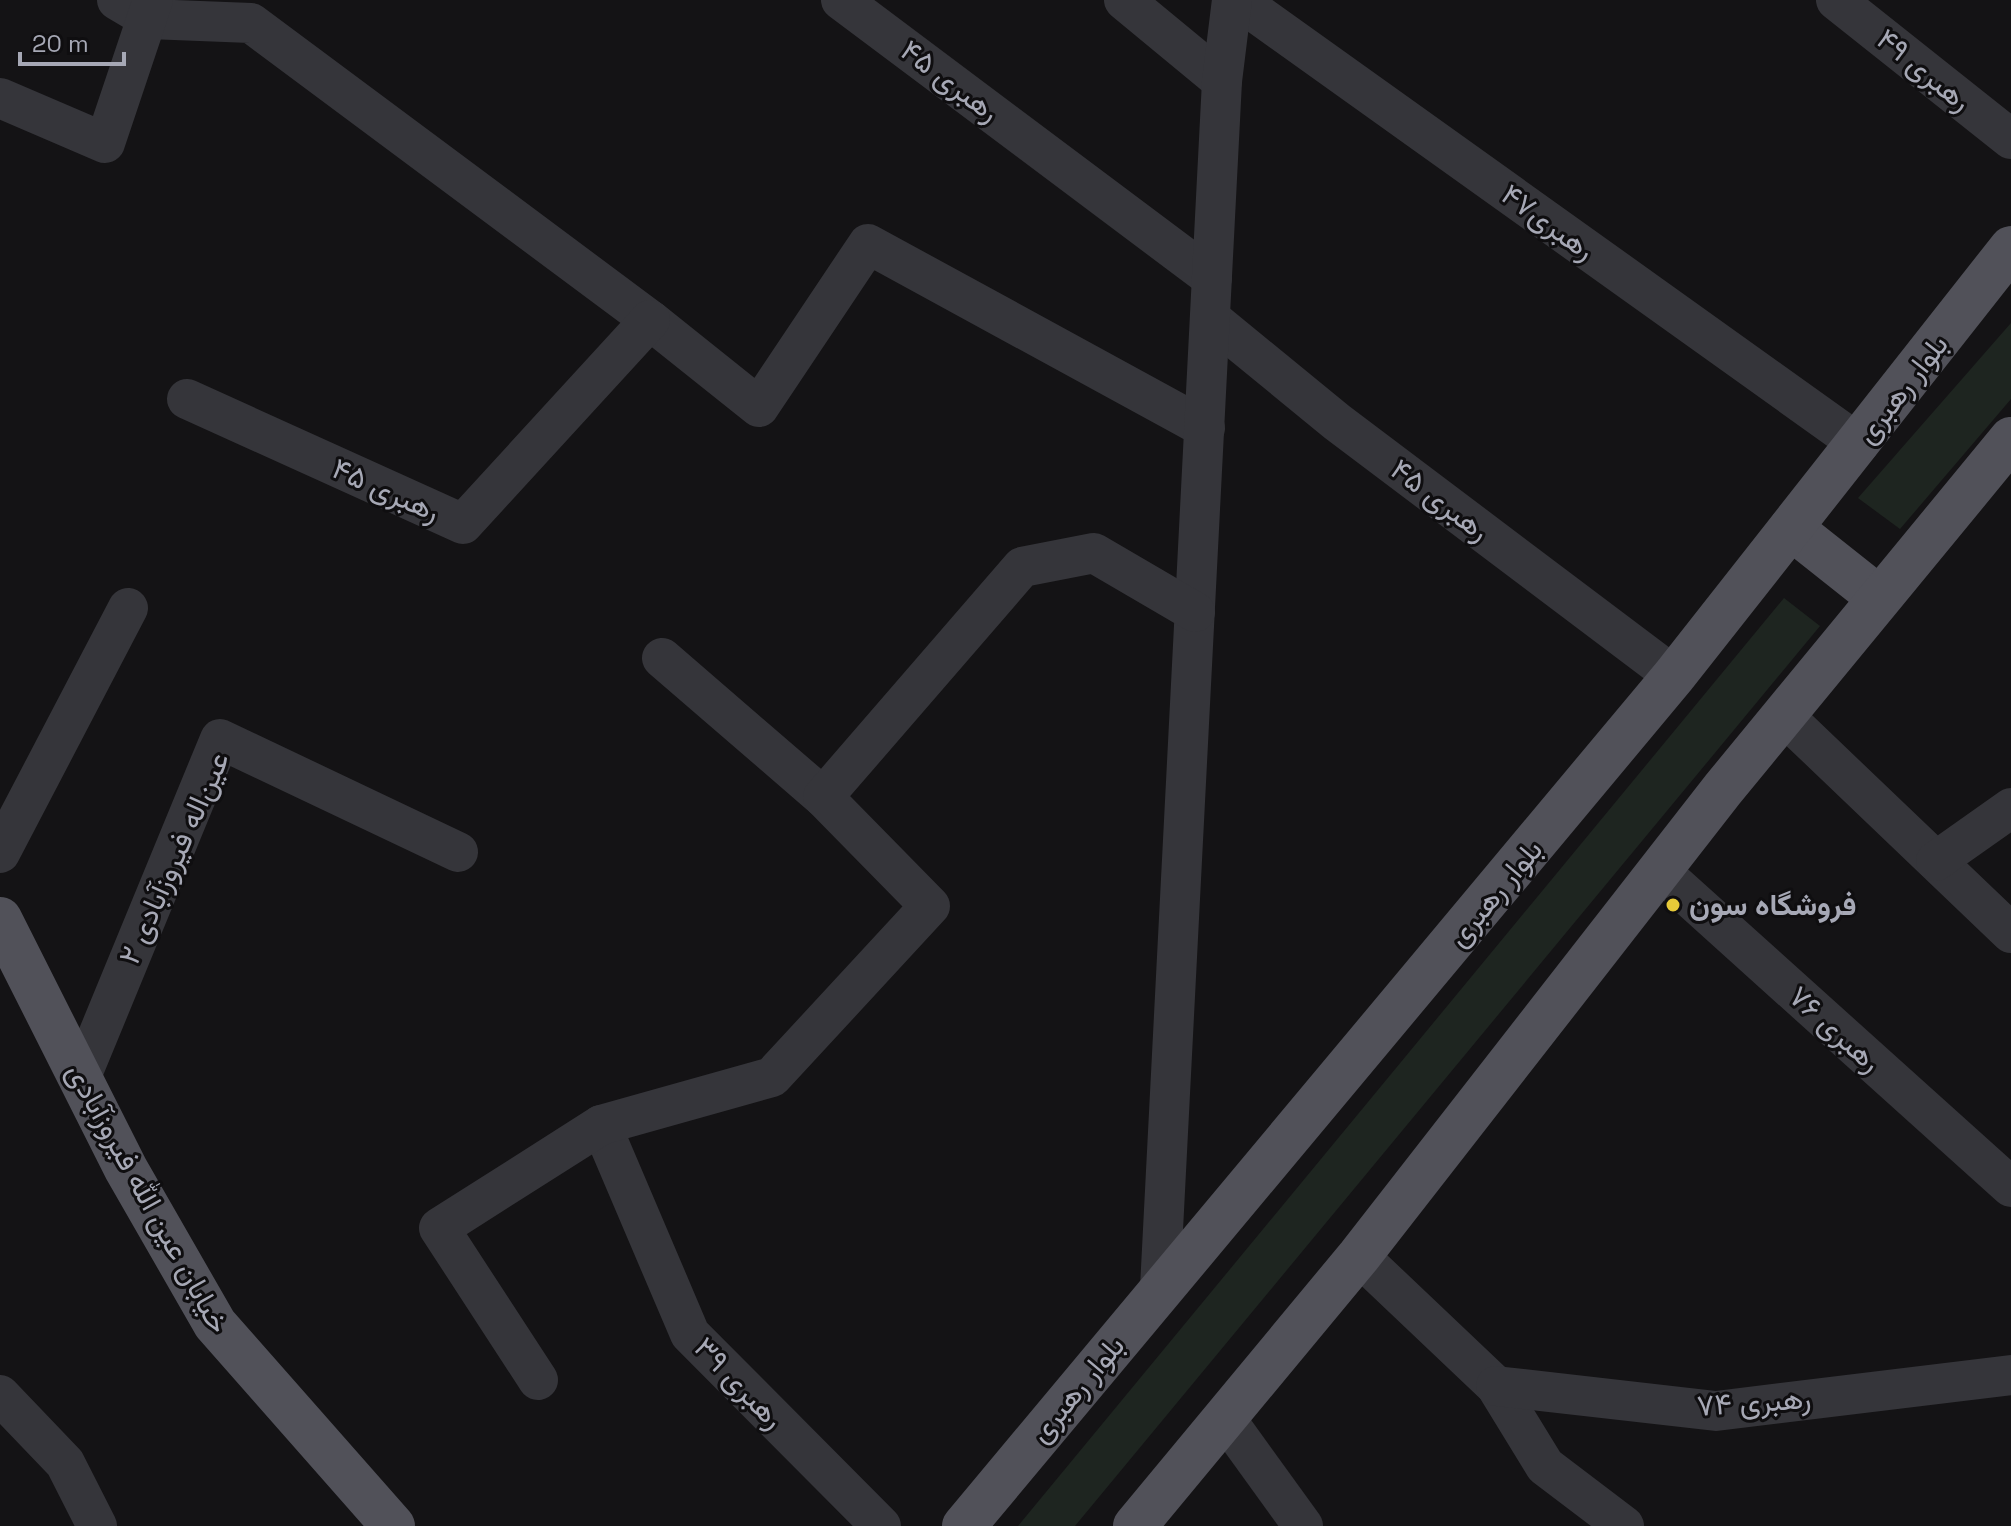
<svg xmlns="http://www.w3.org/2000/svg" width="2011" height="1526" viewBox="0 0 2011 1526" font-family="'Space Grotesk',Vazirmatn,sans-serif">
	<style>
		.green { fill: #1e2520 }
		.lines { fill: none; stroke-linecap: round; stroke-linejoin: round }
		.minor { stroke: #35353a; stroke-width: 40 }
		.major { stroke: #515159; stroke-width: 44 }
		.poi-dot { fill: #e7ca39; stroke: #0f0e10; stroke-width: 3 }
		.labels { text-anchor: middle; stroke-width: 6; stroke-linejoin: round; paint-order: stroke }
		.street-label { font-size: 30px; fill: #a6a8b5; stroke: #0f0e10 }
		.poi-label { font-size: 30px; font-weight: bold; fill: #a6a8b5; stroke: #0f0e10; text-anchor: start }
	</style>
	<rect width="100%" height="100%" fill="#141315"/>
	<g class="green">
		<polygon points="2011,323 2011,399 1900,529 1858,498"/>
		<polygon points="1784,598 1820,626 1075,1526 1018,1526"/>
	</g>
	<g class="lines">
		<g class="minor">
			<polyline points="117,0 149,19 251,23 650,320 759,407 868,244 1205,428"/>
			<polyline points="841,0 1212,278"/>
			<polyline points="1124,0 1222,81"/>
			<polyline points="1238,0 1859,444"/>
			<polyline points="1836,0 2011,139"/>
			<polyline points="0,98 105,143 153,0"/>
			<polyline points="1210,318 1337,422 1674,676"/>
			<polyline points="187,399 463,524 650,320"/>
			<polyline points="662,658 823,797"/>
			<polyline points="1783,715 2011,933"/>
			<polyline points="0,853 128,608"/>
			<polyline points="1936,861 2011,808"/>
			<polyline points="1659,870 2011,1187"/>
			<polyline points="80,1079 220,739 458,852"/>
			<polyline points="601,1125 690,1334 881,1526"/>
			<polyline points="1359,1256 1496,1386 1545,1466 1624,1526"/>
			<polyline points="1160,1288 1222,81 1232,0"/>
			<polyline points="538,1380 439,1228 601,1125 772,1077 930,906 823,797 1022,567 1094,553 1195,612"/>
			<polyline points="1496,1386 1716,1411 2011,1375"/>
			<polyline points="0,1395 65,1463 97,1526"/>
			<polyline points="1225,1418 1303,1526"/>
		</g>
		<g class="major">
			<polyline points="1791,528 1878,597"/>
			<polyline points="0,919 126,1169 215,1324 393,1526"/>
			<polyline points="964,1526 1674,676 2011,248"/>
			<polyline points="1135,1526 1359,1256 1723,789 2011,439"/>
		</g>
	</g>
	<circle class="poi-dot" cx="1673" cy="905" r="8"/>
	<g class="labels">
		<g class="street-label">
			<text transform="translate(1924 70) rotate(39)" y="10">رهبری ۴۹</text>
			<text transform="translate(950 81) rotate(37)" y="10">رهبری ۴۵</text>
			<text transform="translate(1548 222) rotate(36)" y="10">۴۷رهبری</text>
			<text transform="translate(1902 389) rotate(-52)" y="10">بلوار رهبری</text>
			<text transform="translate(386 490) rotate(24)" y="10">رهبری ۴۵</text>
			<text transform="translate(1440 500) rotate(37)" y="10">رهبری ۴۵</text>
			<text transform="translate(174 858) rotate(-66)" y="10">عین‌اله فیروزآبادی ۲</text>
			<text transform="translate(1495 893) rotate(-50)" y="10">بلوار رهبری</text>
			<text transform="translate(1835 1029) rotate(42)" y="10">رهبری ۷۶</text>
			<text transform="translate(148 1198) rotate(61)" y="10">خیابان عین الله فیروزآبادی</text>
			<text transform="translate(739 1383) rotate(46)" y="10">رهبری ۳۹</text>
			<text transform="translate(1077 1389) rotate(-50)" y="10">بلوار رهبری</text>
			<text transform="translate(1754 1402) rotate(-4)" y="10">رهبری ۷۴</text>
		</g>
		<g class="poi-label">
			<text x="1689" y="915">فروشگاه سون</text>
		</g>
	</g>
	<path d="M20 52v12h104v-12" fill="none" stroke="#a6a8b5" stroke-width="4"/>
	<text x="32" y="52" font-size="24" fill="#a6a8b5" stroke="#0f0e10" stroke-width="6" paint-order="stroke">20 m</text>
</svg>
